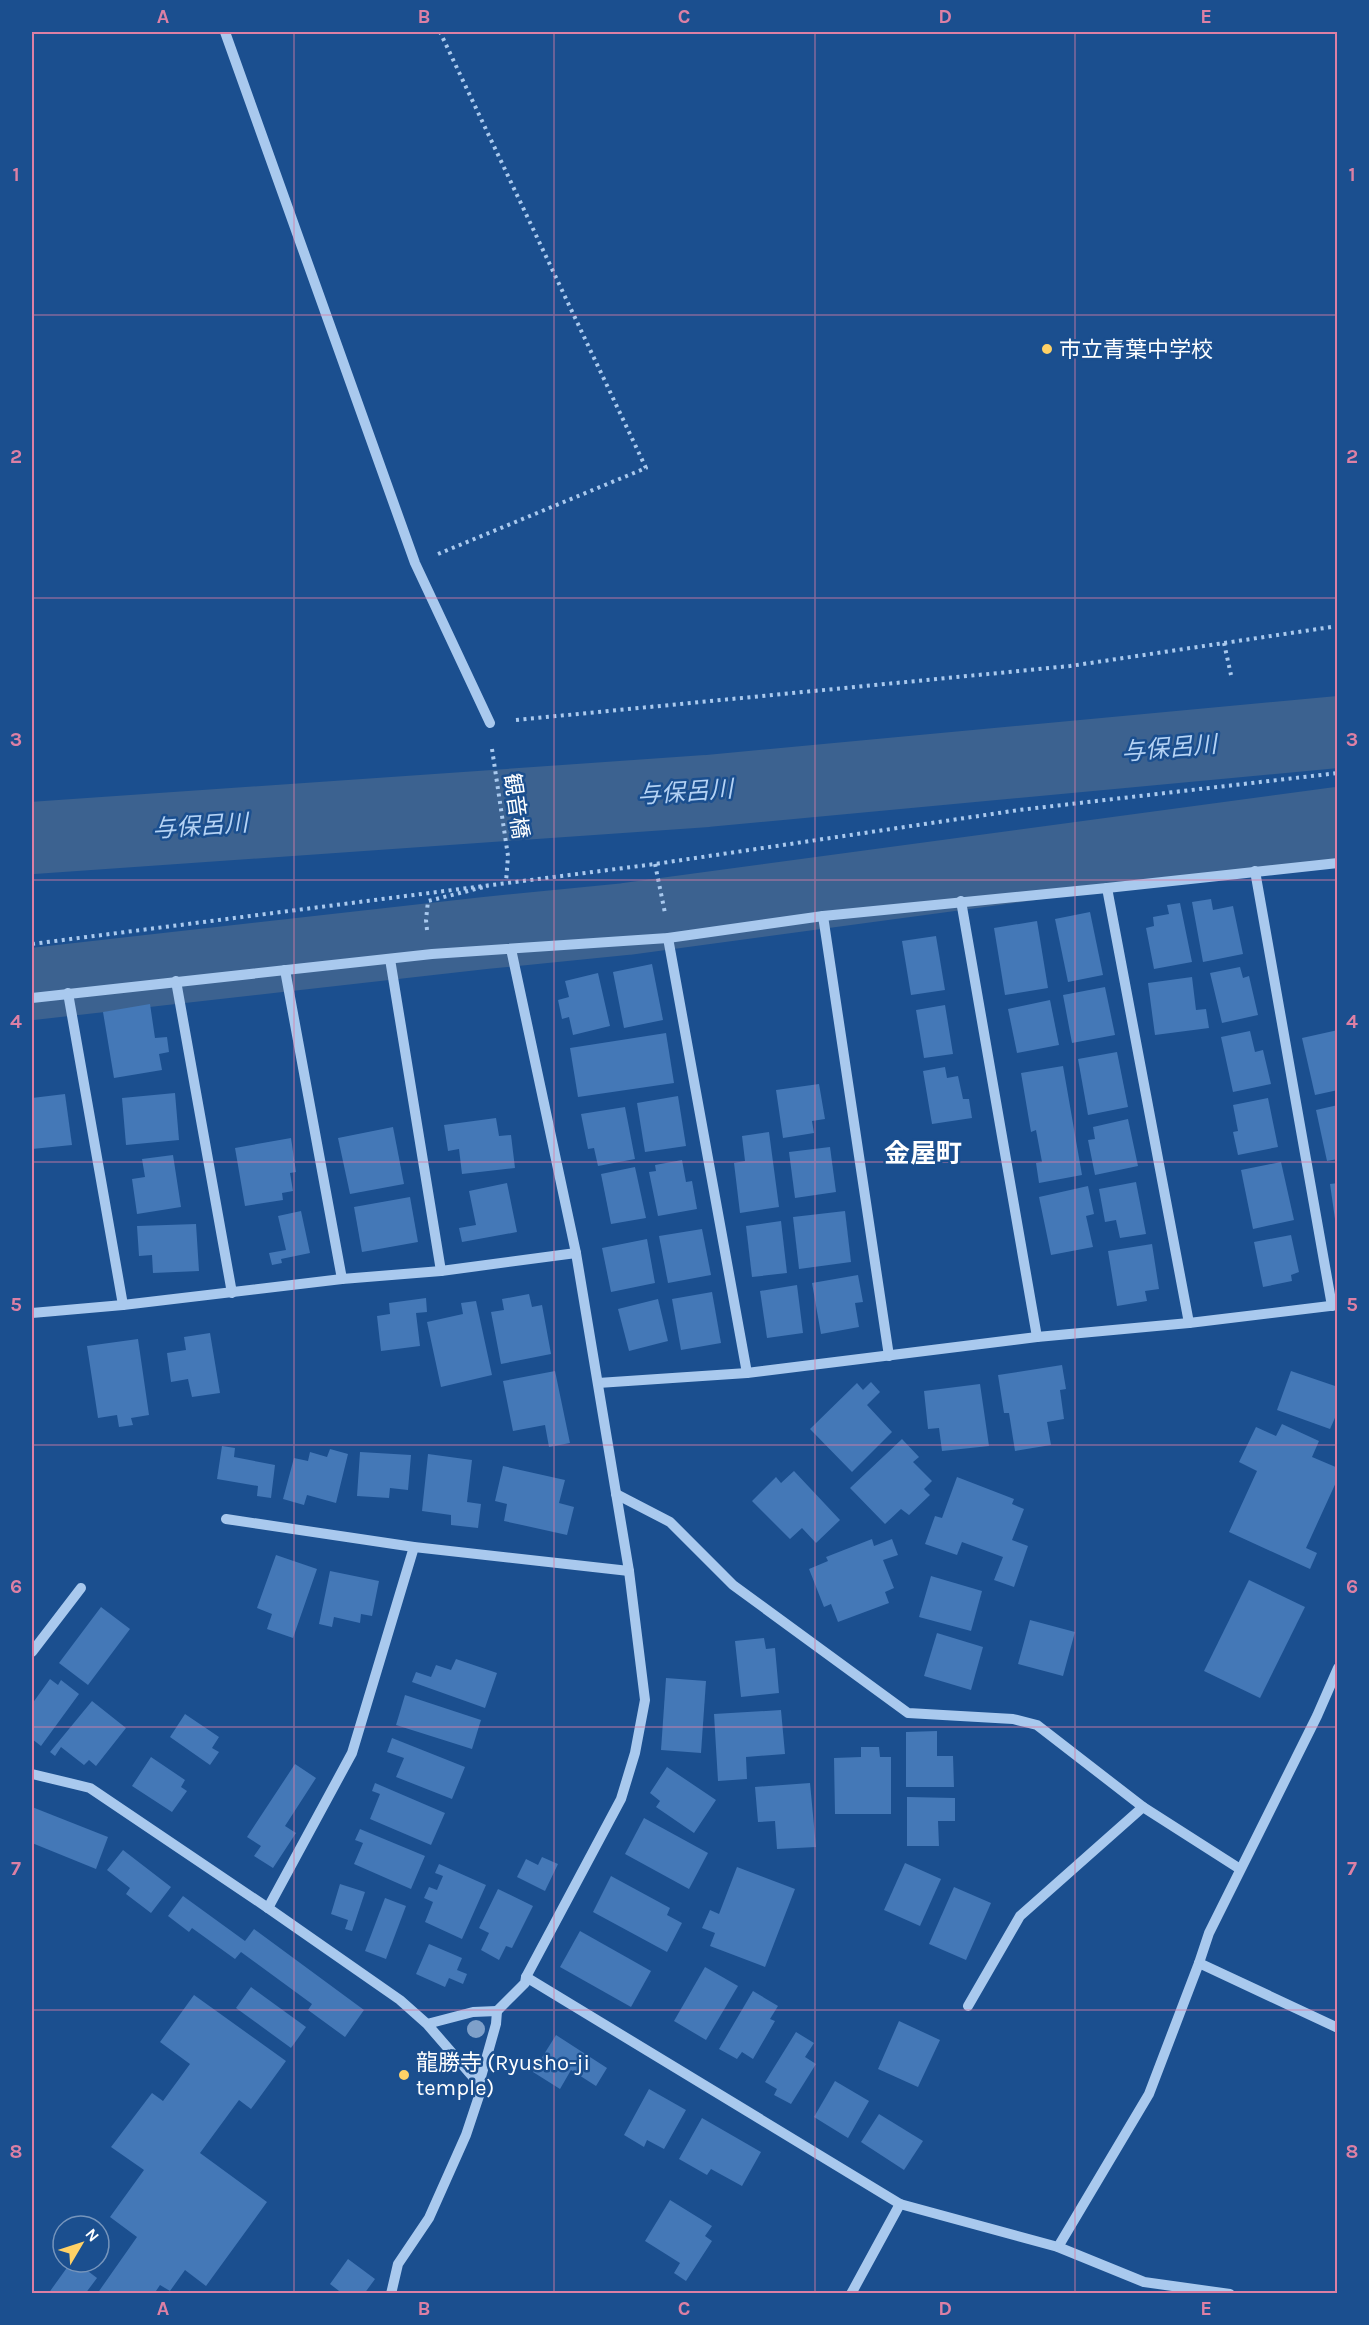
<svg xmlns="http://www.w3.org/2000/svg" width="1369" height="2325" viewBox="0 0 1369 2325" font-family="Karla,'Noto Sans JP',sans-serif">
	<style>
		.lines { fill: none; stroke-linecap: round; stroke-linejoin: round }
		.river { stroke: #3c6290; stroke-width: 72 }
		.building { fill: #4478b7 }
		.path { stroke: #a9c9ee; stroke-width: 4; stroke-dasharray: 3 4.5; stroke-linecap: butt }
		.minor { stroke: #a9c9ee; stroke-width: 10 }
		.tree { fill: #7ea0ca }
		.grid { fill: none; stroke: #dd80a5; stroke-width: 1.5; stroke-opacity: 0.55 }
		.poi-dot { fill: #ffd166; stroke: #1b4f8f; stroke-width: 2 }
		.labels { text-anchor: middle; stroke-width: 5; stroke-linejoin: round; paint-order: stroke }
		.poi-label { font-size: 22px; fill: #fff; stroke: #1b4f8f; text-anchor: start }
		.street-label { font-size: 22px; fill: #fff; stroke: #1b4f8f }
		.water-label { font-size: 24px; font-style: italic; fill: #b5d3f5; stroke: #1b4f8f }
		.quarter-label { font-size: 26px; font-weight: bold; fill: #fff; stroke: #1b4f8f }
		.neatline { fill: none; stroke: #dd80a5; stroke-width: 2 }
		.grid-label { font-size: 20px; text-anchor: middle; font-weight: bold; fill: #dd80a5 }
	</style>
	<rect width="100%" height="100%" fill="#1b4f8f"/>
	<g class="lines">
		<g class="river">
			<polyline points="32,838 707,791 1338,732"/>
			<polyline points="32,984 485,933 626,919 1338,823"/>
		</g>
	</g>
	<g class="building">
		<polygon points="1211,899 1213,910 1233,906 1243,954 1203,962 1192,902"/>
		<polygon points="1180,903 1192,962 1154,969 1146,928 1154,926 1153,917 1169,914 1167,905"/>
		<polygon points="1090,912 1103,975 1068,982 1055,919"/>
		<polygon points="1037,921 1048,988 1005,995 994,928"/>
		<polygon points="936,936 945,990 911,995 902,941"/>
		<polygon points="652,964 663,1020 624,1028 613,972"/>
		<polygon points="1240,967 1243,978 1249,976 1258,1015 1222,1023 1210,973"/>
		<polygon points="598,973 610,1026 573,1035 569,1017 562,1019 558,1000 569,997 565,981"/>
		<polygon points="1192,977 1196,1010 1206,1009 1209,1028 1155,1035 1148,983"/>
		<polygon points="1105,987 1115,1035 1072,1043 1063,995"/>
		<polygon points="1050,1000 1059,1045 1017,1053 1008,1009"/>
		<polygon points="150,1004 155,1038 167,1037 169,1052 159,1054 162,1070 114,1078 103,1012"/>
		<polygon points="945,1005 953,1054 924,1058 916,1010"/>
		<polygon points="1338,1030 1338,1090 1315,1095 1302,1038"/>
		<polygon points="1250,1031 1255,1052 1263,1050 1271,1084 1233,1092 1221,1037"/>
		<polygon points="666,1033 674,1083 578,1097 570,1048"/>
		<polygon points="1117,1052 1128,1107 1088,1115 1078,1059"/>
		<polygon points="1063,1066 1082,1175 1039,1183 1036,1163 1042,1162 1036,1130 1031,1132 1021,1073"/>
		<polygon points="945,1067 947,1078 958,1076 963,1099 969,1099 972,1118 932,1124 923,1071"/>
		<polygon points="819,1084 825,1119 812,1121 814,1133 783,1138 776,1090"/>
		<polygon points="175,1093 179,1140 126,1145 122,1098"/>
		<polygon points="65,1094 72,1145 32,1149 32,1098"/>
		<polygon points="678,1096 686,1146 645,1152 637,1103"/>
		<polygon points="1268,1098 1278,1147 1238,1155 1233,1132 1238,1131 1233,1105"/>
		<polygon points="1338,1105 1338,1159 1327,1161 1316,1110"/>
		<polygon points="625,1107 635,1159 598,1166 594,1148 588,1149 581,1114"/>
		<polygon points="496,1118 499,1136 511,1135 515,1168 462,1174 459,1149 448,1151 444,1125"/>
		<polygon points="1128,1119 1138,1166 1095,1175 1088,1140 1095,1139 1093,1127"/>
		<polygon points="393,1127 404,1184 350,1194 338,1138"/>
		<polygon points="769,1132 779,1207 740,1213 734,1163 745,1161 742,1136"/>
		<polygon points="291,1138 296,1172 290,1173 293,1191 282,1193 283,1200 245,1206 235,1148"/>
		<polygon points="830,1147 836,1192 795,1198 789,1152"/>
		<polygon points="173,1155 181,1207 137,1214 132,1179 145,1177 142,1159"/>
		<polygon points="682,1160 686,1182 692,1181 697,1209 658,1216 649,1172 656,1171 655,1165"/>
		<polygon points="1281,1162 1294,1220 1253,1229 1241,1170"/>
		<polygon points="635,1167 646,1218 611,1224 601,1174"/>
		<polygon points="1136,1182 1146,1234 1120,1238 1116,1220 1105,1222 1099,1189"/>
		<polygon points="507,1183 517,1232 462,1242 459,1228 476,1225 469,1191"/>
		<polygon points="1338,1183 1338,1219 1335,1219 1330,1184"/>
		<polygon points="1088,1186 1094,1214 1086,1216 1093,1247 1051,1255 1039,1197"/>
		<polygon points="410,1197 418,1242 362,1252 354,1207"/>
		<polygon points="301,1211 310,1253 281,1259 282,1263 272,1265 269,1253 286,1250 278,1216"/>
		<polygon points="845,1211 851,1262 799,1269 793,1217"/>
		<polygon points="781,1221 787,1273 752,1277 746,1226"/>
		<polygon points="196,1224 199,1271 153,1273 152,1255 139,1256 137,1226"/>
		<polygon points="702,1229 711,1275 668,1283 659,1236"/>
		<polygon points="1291,1235 1299,1272 1291,1275 1292,1281 1263,1287 1254,1242"/>
		<polygon points="647,1239 655,1283 611,1292 602,1248"/>
		<polygon points="1152,1244 1159,1289 1145,1291 1147,1301 1117,1306 1108,1251"/>
		<polygon points="858,1275 863,1302 855,1303 859,1327 821,1334 812,1283"/>
		<polygon points="797,1285 803,1333 767,1338 760,1291"/>
		<polygon points="712,1292 721,1343 681,1350 672,1299"/>
		<polygon points="529,1294 532,1307 542,1305 551,1354 501,1364 491,1312 504,1310 502,1299"/>
		<polygon points="426,1298 427,1312 416,1313 420,1346 381,1351 377,1316 390,1314 389,1303"/>
		<polygon points="658,1299 668,1341 629,1351 618,1309"/>
		<polygon points="476,1301 492,1375 441,1387 427,1322 463,1314 461,1303"/>
		<polygon points="210,1333 220,1393 192,1397 188,1379 171,1382 167,1353 186,1350 184,1337"/>
		<polygon points="138,1339 149,1415 131,1418 133,1425 119,1427 117,1415 98,1418 87,1346"/>
		<polygon points="1062,1365 1066,1389 1060,1390 1064,1419 1047,1422 1051,1445 1015,1451 1009,1413 1004,1413 998,1375"/>
		<polygon points="555,1371 570,1443 549,1447 545,1425 513,1431 503,1381"/>
		<polygon points="1291,1371 1338,1387 1338,1411 1330,1429 1277,1410"/>
		<polygon points="871,1382 880,1392 867,1405 892,1432 852,1472 810,1429 857,1383 863,1390"/>
		<polygon points="980,1384 989,1446 942,1451 939,1428 928,1429 924,1391"/>
		<polygon points="1282,1424 1319,1441 1312,1457 1338,1468 1338,1478 1306,1548 1317,1553 1310,1569 1229,1532 1257,1471 1239,1462 1256,1427 1276,1436"/>
		<polygon points="902,1439 919,1457 913,1462 932,1481 924,1489 930,1495 909,1515 901,1509 885,1524 850,1488"/>
		<polygon points="222,1446 235,1448 234,1457 275,1465 271,1498 257,1496 258,1486 217,1479"/>
		<polygon points="330,1449 348,1454 336,1503 307,1495 304,1505 283,1499 294,1458 308,1461 310,1452 327,1457"/>
		<polygon points="360,1452 411,1455 408,1490 390,1488 389,1498 357,1496"/>
		<polygon points="428,1454 472,1460 467,1502 481,1504 478,1528 451,1525 451,1515 422,1511"/>
		<polygon points="503,1466 565,1480 559,1503 574,1507 567,1535 504,1521 507,1504 495,1501"/>
		<polygon points="794,1471 840,1520 816,1543 802,1528 790,1539 752,1501 776,1477 781,1483"/>
		<polygon points="957,1477 1014,1499 1012,1504 1024,1509 1012,1540 1028,1546 1014,1587 994,1580 1003,1557 962,1542 957,1555 925,1544 935,1516 942,1518"/>
		<polygon points="872,1539 874,1546 892,1539 898,1555 883,1560 894,1588 885,1592 889,1603 838,1622 831,1604 824,1607 809,1569 828,1561 826,1557"/>
		<polygon points="276,1555 317,1569 293,1638 267,1629 272,1614 257,1608"/>
		<polygon points="330,1571 379,1581 372,1616 361,1614 360,1623 334,1617 332,1627 319,1624"/>
		<polygon points="931,1576 982,1591 971,1631 919,1617"/>
		<polygon points="1249,1580 1305,1607 1260,1698 1204,1671"/>
		<polygon points="101,1607 130,1629 88,1685 59,1663"/>
		<polygon points="1030,1620 1075,1632 1063,1676 1018,1664"/>
		<polygon points="937,1633 983,1647 971,1690 924,1676"/>
		<polygon points="764,1638 766,1649 775,1648 779,1693 741,1697 735,1641"/>
		<polygon points="456,1659 497,1673 485,1708 412,1682 416,1672 431,1677 436,1665 451,1670"/>
		<polygon points="666,1678 706,1681 701,1753 661,1750"/>
		<polygon points="50,1679 58,1685 61,1680 79,1694 41,1746 32,1739 32,1704"/>
		<polygon points="405,1695 481,1720 472,1749 396,1725"/>
		<polygon points="92,1701 126,1728 96,1766 89,1760 84,1765 61,1747 55,1756 50,1752"/>
		<polygon points="781,1710 785,1754 746,1757 747,1779 718,1781 714,1714"/>
		<polygon points="185,1714 219,1737 212,1748 219,1752 210,1765 170,1737"/>
		<polygon points="937,1731 937,1756 953,1756 954,1787 906,1787 906,1732"/>
		<polygon points="392,1738 465,1767 452,1799 396,1777 404,1758 387,1752"/>
		<polygon points="861,1747 879,1747 880,1757 891,1757 891,1814 835,1814 834,1758 861,1757"/>
		<polygon points="151,1757 185,1780 181,1787 187,1791 172,1812 132,1786"/>
		<polygon points="295,1764 316,1778 285,1826 296,1833 273,1868 254,1856 261,1846 247,1837"/>
		<polygon points="667,1767 716,1800 694,1833 656,1807 660,1801 650,1793"/>
		<polygon points="375,1783 445,1813 431,1845 370,1819 380,1794 372,1791"/>
		<polygon points="810,1783 816,1847 777,1849 775,1821 758,1822 755,1787"/>
		<polygon points="907,1797 955,1798 955,1821 938,1821 939,1846 907,1846"/>
		<polygon points="32,1807 108,1837 96,1869 32,1843"/>
		<polygon points="644,1818 708,1853 689,1889 625,1854"/>
		<polygon points="360,1829 425,1856 411,1889 354,1864 363,1843 355,1840"/>
		<polygon points="123,1850 171,1887 151,1913 126,1894 130,1888 107,1870"/>
		<polygon points="542,1857 558,1864 545,1891 517,1877 526,1859 538,1865"/>
		<polygon points="905,1863 941,1879 920,1926 884,1910"/>
		<polygon points="439,1864 486,1885 462,1939 425,1922 433,1902 424,1898 429,1887 437,1890 443,1876 435,1873"/>
		<polygon points="737,1867 795,1889 765,1967 710,1946 715,1933 702,1928 710,1910 719,1914"/>
		<polygon points="611,1876 670,1908 667,1915 682,1923 667,1952 593,1912"/>
		<polygon points="340,1884 365,1892 352,1931 345,1929 348,1920 331,1914"/>
		<polygon points="954,1887 991,1903 966,1960 929,1944"/>
		<polygon points="498,1889 533,1906 512,1948 506,1946 499,1960 481,1950 489,1933 479,1928"/>
		<polygon points="183,1896 245,1941 254,1929 364,2010 345,2037 308,2010 312,2004 241,1952 235,1959 192,1928 189,1932 168,1916"/>
		<polygon points="385,1898 406,1906 386,1959 365,1951"/>
		<polygon points="580,1931 651,1971 631,2007 560,1967"/>
		<polygon points="429,1944 462,1958 457,1970 467,1974 463,1984 449,1978 445,1987 416,1974"/>
		<polygon points="705,1967 738,1986 706,2040 674,2021"/>
		<polygon points="251,1987 306,2027 291,2048 236,2008"/>
		<polygon points="753,1991 778,2006 770,2019 775,2021 753,2059 742,2052 737,2059 719,2049"/>
		<polygon points="194,1995 286,2061 251,2109 239,2100 200,2153 267,2202 206,2286 185,2270 170,2291 160,2285 154,2294 97,2294 137,2237 110,2217 144,2170 111,2147 152,2093 163,2101 190,2064 160,2042"/>
		<polygon points="899,2021 940,2040 918,2087 878,2069"/>
		<polygon points="796,2032 814,2043 805,2057 816,2064 791,2104 774,2095 777,2089 765,2082"/>
		<polygon points="556,2035 607,2068 596,2086 571,2070 560,2089 533,2072"/>
		<polygon points="835,2081 869,2101 848,2138 814,2117"/>
		<polygon points="649,2089 686,2110 664,2149 647,2140 644,2147 624,2135"/>
		<polygon points="879,2114 923,2141 904,2170 861,2142"/>
		<polygon points="702,2118 761,2152 742,2186 711,2169 707,2175 679,2159"/>
		<polygon points="670,2200 712,2226 705,2236 712,2241 686,2281 674,2273 680,2263 645,2241"/>
		<polygon points="348,2259 375,2279 364,2294 343,2294 330,2284"/>
		<polygon points="71,2262 76,2262 97,2278 85,2294 48,2294"/>
	</g>
	<g class="lines">
		<g class="path">
			<polyline points="438,554 646,468 440,32"/>
			<polyline points="1224,643 1231,675"/>
			<polyline points="516,720 1070,666 1338,626"/>
			<polyline points="492,749 508,856 506,882"/>
			<polyline points="655,864 665,913"/>
			<polyline points="427,930 426,920 428,901 488,886"/>
			<polyline points="32,944 655,864 1019,810 1338,773"/>
		</g>
		<g class="minor">
			<polyline points="225,32 415,563 490,723"/>
			<polyline points="1255,871 1332,1306"/>
			<polyline points="1107,888 1189,1323"/>
			<polyline points="961,901 1037,1337"/>
			<polyline points="823,916 889,1356"/>
			<polyline points="668,938 747,1373"/>
			<polyline points="390,959 441,1271"/>
			<polyline points="285,970 342,1279"/>
			<polyline points="176,981 232,1293"/>
			<polyline points="68,993 123,1305"/>
			<polyline points="32,998 432,954 668,938 823,916 1107,888 1338,863"/>
			<polyline points="32,1313 123,1305 342,1279 441,1271 576,1253"/>
			<polyline points="598,1383 747,1373 1037,1337 1189,1323 1338,1305"/>
			<polyline points="616,1494 670,1522 733,1585 908,1713 1013,1719 1037,1725 1143,1807 1240,1869"/>
			<polyline points="226,1519 414,1547 629,1571"/>
			<polyline points="32,1652 81,1588"/>
			<polyline points="32,1774 90,1788 268,1908 400,2000 427,2024 479,2084 496,2024 497,2011 473,2012 427,2024"/>
			<polyline points="268,1908 352,1753 414,1547"/>
			<polyline points="1199,1963 1338,2028"/>
			<polyline points="526,1977 900,2204 1058,2247 1144,2282 1230,2294"/>
			<polyline points="968,2006 1020,1916 1143,1807"/>
			<polyline points="497,2011 525,1983 526,1977 621,1799 635,1753 645,1700 629,1571 576,1253 511,949"/>
			<polyline points="1058,2247 1149,2094 1199,1963 1209,1933 1317,1716 1338,1668"/>
			<polyline points="391,2294 398,2264 429,2218 466,2135 479,2096 479,2084"/>
			<polyline points="851,2294 900,2204"/>
		</g>
	</g>
	<circle class="tree" cx="476" cy="2029" r="9"/>
	<path class="grid" d="M294,32V2294M554,32V2294M815,32V2294M1075,32V2294M32,315H1338M32,598H1338M32,880H1338M32,1162H1338M32,1445H1338M32,1727H1338M32,2010H1338"/>
	<g class="poi-dot">
		<circle cx="1047" cy="349" r="6"/>
		<circle cx="404" cy="2075" r="6"/>
	</g>
	<g class="labels">
		<g class="poi-label">
			<text x="1059" y="357">市立青葉中学校</text>
			<text x="416" y="2070">龍勝寺 (Ryusho-ji<tspan x="416" dy="25">temple)</tspan></text>
		</g>
		<g class="street-label">
			<text transform="translate(517 806) rotate(82)" y="8">観音橋</text>
		</g>
		<g class="water-label">
			<text transform="translate(1169 748) rotate(-5)" y="8">与保呂川</text>
			<text transform="translate(685 792) rotate(-4)" y="8">与保呂川</text>
			<text transform="translate(200 826) rotate(-4)" y="8">与保呂川</text>
		</g>
		<g class="quarter-label">
			<text x="923" y="1162">金屋町</text>
		</g>
	</g>
	<rect width="1369" height="2325" fill="none" stroke="#1b4f8f" stroke-width="66"/>
	<g transform="translate(81 2244) rotate(51)"><circle r="28" fill="#1b4f8f" stroke="#7695bc" stroke-width="1.5"/>
	<path d="M0-4.5L10 22L0 15L-10 22Z" fill="#ffd166"/>
	<text y="-9" font-size="16" font-weight="bold" text-anchor="middle" fill="#ffffff">N</text>
	</g>
	<rect x="33" y="33" width="1303" height="2259" class="neatline"/>
	<g class="grid-label">
		<text x="163" y="23">A</text>
		<text x="424" y="23">B</text>
		<text x="684" y="23">C</text>
		<text x="945" y="23">D</text>
		<text x="1206" y="23">E</text>
		<text x="16" y="181">1</text>
		<text x="1352" y="181">1</text>
		<text x="16" y="463">2</text>
		<text x="1352" y="463">2</text>
		<text x="16" y="746">3</text>
		<text x="1352" y="746">3</text>
		<text x="16" y="1028">4</text>
		<text x="1352" y="1028">4</text>
		<text x="16" y="1311">5</text>
		<text x="1352" y="1311">5</text>
		<text x="16" y="1593">6</text>
		<text x="1352" y="1593">6</text>
		<text x="16" y="1875">7</text>
		<text x="1352" y="1875">7</text>
		<text x="16" y="2158">8</text>
		<text x="1352" y="2158">8</text>
		<text x="163" y="2315">A</text>
		<text x="424" y="2315">B</text>
		<text x="684" y="2315">C</text>
		<text x="945" y="2315">D</text>
		<text x="1206" y="2315">E</text>
	</g>
</svg>
